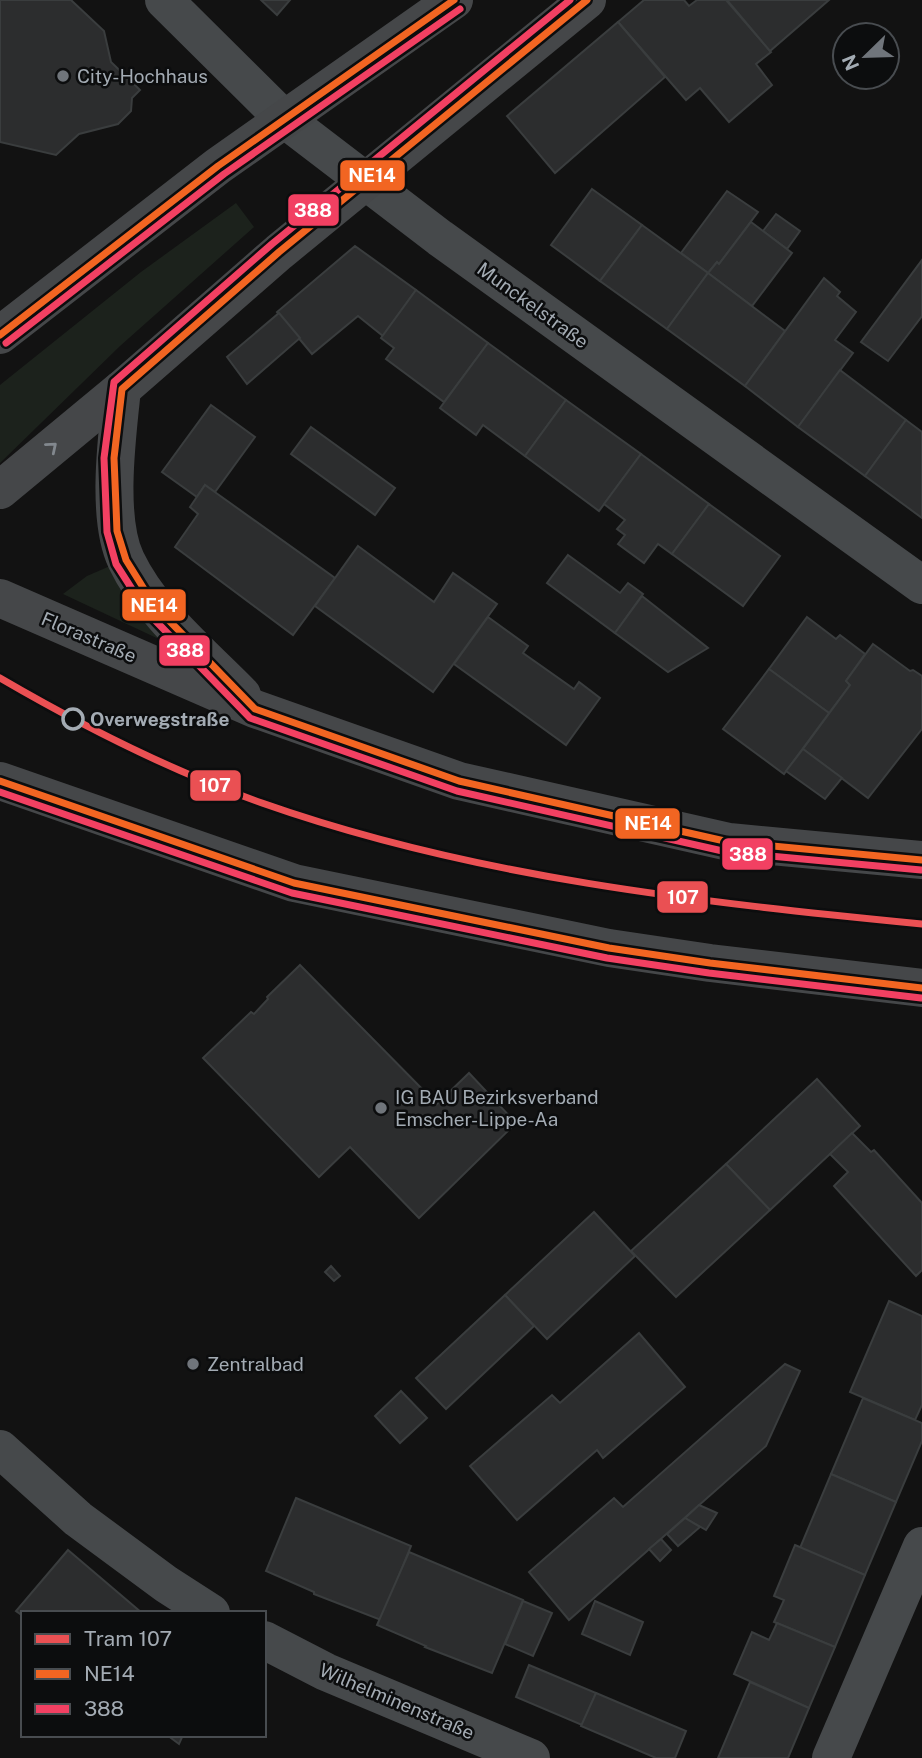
<svg xmlns="http://www.w3.org/2000/svg" width="922" height="1758" viewBox="0 0 922 1758" font-family="'Public Sans',sans-serif">
	<style>
		.green { fill: #1c221c }
		.building { fill: #2c2d2e; stroke: #3a3d3e; stroke-width: 2 }
		.lines { fill: none; stroke-linecap: round; stroke-linejoin: round }
		.street { stroke: #46494b; stroke-width: 38 }
		.secondary { stroke: #454749; stroke-width: 38 }
		.bus-1-casing { stroke: #0c0d0e; stroke-width: 12 }
		.bus-2-casing { stroke: #0c0d0e; stroke-width: 12 }
		.bus-1 { stroke: #f26522; stroke-width: 7 }
		.bus-2 { stroke: #f24062; stroke-width: 7 }
		.tram-1-casing { stroke: #0c0d0e; stroke-width: 12 }
		.tram-1 { stroke: #ea5053; stroke-width: 7 }
		.oneway { stroke: #82888e }
		.poi-dot { fill: #70757b; stroke: #0c0d0e; stroke-width: 2.5 }
		.stop-dot { fill: #0c0d0e; stroke: #a3abb3; stroke-width: 3.5 }
		.labels { text-anchor: middle; stroke-width: 5; stroke-linejoin: round; paint-order: stroke }
		.poi-label { font-size: 19px; fill: #a3abb3; stroke: #0c0d0e; text-anchor: start }
		.street-label { font-size: 19px; fill: #a3abb3; stroke: #0c0d0e }
		.stop-label { font-size: 19px; font-weight: bold; fill: #a3abb3; stroke: #0c0d0e; text-anchor: start }
		.line-badge { stroke: #0c0d0e; stroke-width: 2.5 }
		.badge-label { font-size: 19px; text-anchor: middle; font-weight: bold; fill: #fff }
	</style>
	<rect width="100%" height="100%" fill="#121212"/>
	<g class="green">
		<polygon points="236,203 254,227 120,346 0,463 0,385 141,272"/>
		<polygon points="110,566 163,641 63,594 87,576"/>
	</g>
	<g class="building">
		<polygon points="0,0 71,0 104,31 111,62 140,90 132,98 131,111 118,124 79,134 56,155 0,142"/>
		<polygon points="261,0 290,0 277,15"/>
		<polygon points="644,0 684,0 689,6 697,0 726,0 771,52 756,64 772,85 729,122 700,88 686,100 618,22"/>
		<polygon points="727,0 829,0 770,51"/>
		<polygon points="618,22 665,77 555,173 507,116"/>
		<polygon points="592,189 642,225 600,281 551,245"/>
		<polygon points="727,191 758,212 719,264 717,262 708,273 681,253"/>
		<polygon points="776,214 800,231 787,249 763,231"/>
		<polygon points="751,222 792,253 752,306 708,273 717,262 719,264"/>
		<polygon points="642,225 708,273 667,329 600,281"/>
		<polygon points="355,246 416,290 383,336 358,316 312,354 277,312"/>
		<polygon points="922,260 922,316 888,361 861,342"/>
		<polygon points="708,273 785,331 745,386 667,329"/>
		<polygon points="824,278 840,292 837,296 856,312 835,340 853,353 798,427 745,386"/>
		<polygon points="416,290 488,343 444,402 386,359 394,348 381,338"/>
		<polygon points="279,313 300,338 247,384 227,357"/>
		<polygon points="488,343 566,400 525,456 483,425 476,435 440,408"/>
		<polygon points="840,370 906,420 865,476 798,427"/>
		<polygon points="566,400 641,454 599,511 525,456"/>
		<polygon points="211,405 255,437 215,492 205,485 197,497 162,472"/>
		<polygon points="906,420 922,432 922,518 865,476"/>
		<polygon points="311,427 395,488 375,515 291,454"/>
		<polygon points="641,454 709,504 672,554 658,544 644,563 618,544 625,535 617,529 625,520 604,504"/>
		<polygon points="205,485 335,578 293,635 175,547 198,514 190,507"/>
		<polygon points="709,504 780,556 743,606 672,554"/>
		<polygon points="358,546 434,602 453,573 497,604 433,692 315,606"/>
		<polygon points="568,555 620,593 628,583 643,594 615,633 547,583"/>
		<polygon points="642,596 708,648 668,672 615,633"/>
		<polygon points="488,617 528,646 523,653 574,689 579,682 600,698 566,745 454,664"/>
		<polygon points="807,617 836,639 840,635 865,654 846,681 850,685 829,713 769,669"/>
		<polygon points="873,644 910,671 913,670 922,676 922,729 868,798 803,749 850,685 846,681"/>
		<polygon points="769,669 829,713 784,774 723,729"/>
		<polygon points="803,749 842,778 825,799 786,771"/>
		<polygon points="300,965 437,1104 469,1073 516,1123 419,1218 350,1147 319,1177 203,1058 251,1012 254,1014 268,999 267,997"/>
		<polygon points="817,1079 860,1126 770,1210 726,1164"/>
		<polygon points="852,1133 871,1152 874,1150 922,1203 922,1270 916,1276 834,1186 848,1172 830,1154"/>
		<polygon points="726,1164 770,1210 676,1297 631,1251"/>
		<polygon points="594,1212 635,1256 547,1339 505,1295"/>
		<polygon points="331,1266 340,1276 334,1281 325,1272"/>
		<polygon points="505,1295 534,1326 446,1409 416,1378"/>
		<polygon points="889,1301 922,1316 922,1405 915,1420 850,1392"/>
		<polygon points="639,1333 685,1387 603,1458 597,1450 517,1520 470,1466 552,1395 560,1403"/>
		<polygon points="785,1364 800,1371 766,1446 569,1620 529,1572 614,1498 623,1507"/>
		<polygon points="401,1391 427,1418 400,1443 375,1416"/>
		<polygon points="863,1398 922,1423 922,1441 896,1502 831,1474"/>
		<polygon points="831,1474 896,1502 865,1575 800,1548"/>
		<polygon points="296,1498 411,1546 381,1620 314,1594 314,1592 266,1571"/>
		<polygon points="699,1505 717,1513 706,1530 685,1518"/>
		<polygon points="685,1518 700,1527 678,1546 667,1534"/>
		<polygon points="661,1539 671,1550 660,1561 649,1549"/>
		<polygon points="795,1545 865,1575 835,1647 774,1622 784,1600 774,1596"/>
		<polygon points="68,1550 142,1613 23,1613 23,1616 16,1611"/>
		<polygon points="409,1552 523,1600 492,1673 425,1647 426,1646 377,1625"/>
		<polygon points="523,1601 552,1613 533,1656 505,1644"/>
		<polygon points="595,1601 643,1622 630,1655 582,1634"/>
		<polygon points="777,1623 835,1647 809,1708 734,1674 752,1632 769,1640"/>
		<polygon points="529,1665 596,1693 582,1725 516,1697"/>
		<polygon points="750,1682 809,1708 788,1758 718,1758"/>
		<polygon points="596,1693 686,1731 675,1758 656,1758 581,1726"/>
		<polygon points="167,1735 183,1735 179,1744"/>
	</g>
	<g class="lines">
		<g class="street">
			<polyline points="164,0 283,118 440,238 922,585"/>
			<polyline points="0,1449 78,1519 166,1584 211,1613"/>
			<polyline points="264,1640 326,1672 531,1758"/>
			<polyline points="831,1758 922,1546"/>
		</g>
		<g class="secondary">
			<polyline points="0,335 218,166 454,0"/>
			<path d="M122,389C117,436 106,518 126,560C151,613 202,654 242,695"/>
			<polyline points="0,490 122,389 279,252 587,0"/>
			<polyline points="0,598 255,709 459,781 729,842 922,860"/>
			<polyline points="0,781 294,883 609,948 710,963 922,988"/>
		</g>
		<defs>
			<g id="bus-1">
				<polyline points="587,0 279,252 122,389 114,458 117,531 126,560 154,605 255,709 459,781 729,842 922,860"/>
				<polyline points="0,335 218,166 454,0"/>
				<polyline points="0,781 294,883 609,948 710,963 922,988"/>
			</g>
			<g id="bus-2">
				<polyline points="570,0 272,244 114,382 104,458 107,532 116,564 146,611 250,718 457,791 727,852 921,870"/>
				<polyline points="6,343 224,174 460,9"/>
				<polyline points="0,792 292,893 607,958 709,973 921,998"/>
			</g>
		</defs>
		<use href="#bus-1" class="bus-1-casing"/>
		<use href="#bus-2" class="bus-2-casing"/>
		<use href="#bus-1" class="bus-1"/>
		<use href="#bus-2" class="bus-2"/>
		<defs>
			<path id="tram-1" d="M0,678C84,727 171,771 262,803C475,878 699,902 922,924"/>
		</defs>
		<use href="#tram-1" class="tram-1-casing"/>
		<use href="#tram-1" class="tram-1"/>
	</g>
	<defs><path id="oneway-chevron" d="M-2-3.5L2.5 0L-2 3.5" fill="none" stroke-width="1.6" stroke-linecap="round" stroke-linejoin="round" transform="scale(1.75)"/></defs>
	<use class="oneway" href="#oneway-chevron" transform="translate(52 447) rotate(-40)"/>
	<g class="poi-dot">
		<circle cx="63" cy="76" r="7"/>
		<circle cx="381" cy="1108" r="7"/>
		<circle cx="193" cy="1364" r="7"/>
	</g>
	<circle class="stop-dot" cx="73" cy="719" r="10"/>
	<g class="labels">
		<g class="poi-label">
			<text x="77" y="83">City-Hochhaus</text>
			<text x="395" y="1104">IG BAU Bezirksverband<tspan x="395" dy="22">Emscher-Lippe-Aa</tspan></text>
			<text x="207" y="1371">Zentralbad</text>
		</g>
		<g class="street-label">
			<text transform="translate(533 305) rotate(36)" y="7">Munckelstraße</text>
			<text transform="translate(89 637) rotate(23)" y="7">Florastraße</text>
			<text transform="translate(397 1701) rotate(23)" y="7">Wilhelminenstraße</text>
		</g>
		<g class="stop-label">
			<text x="90" y="726">Overwegstraße</text>
		</g>
	</g>
	<g class="line-badge">
		<rect x="339" y="159" width="67" height="33" rx="7" fill="#f26522"/>
		<rect x="287" y="193" width="53" height="34" rx="7" fill="#f24062"/>
		<rect x="121" y="588" width="66" height="34" rx="7" fill="#f26522"/>
		<rect x="158" y="634" width="53" height="33" rx="7" fill="#f24062"/>
		<rect x="189" y="769" width="53" height="33" rx="7" fill="#ea5053"/>
		<rect x="614" y="807" width="67" height="33" rx="7" fill="#f26522"/>
		<rect x="721" y="837" width="53" height="34" rx="7" fill="#f24062"/>
		<rect x="656" y="880" width="53" height="34" rx="7" fill="#ea5053"/>
	</g>
	<g class="badge-label">
		<text x="372" y="182">NE14</text>
		<text x="313" y="217">388</text>
		<text x="154" y="612">NE14</text>
		<text x="185" y="657">388</text>
		<text x="215" y="792">107</text>
		<text x="648" y="830">NE14</text>
		<text x="748" y="861">388</text>
		<text x="683" y="904">107</text>
	</g>
	<rect x="21" y="1611" width="245" height="126" fill="#0c0d0e" stroke="#484c50" stroke-width="2"/>
	<rect x="35" y="1634" width="35" height="10" fill="#ea5053" stroke="#484c50" stroke-width="2"/>
	<text x="84" y="1646" font-size="21" fill="#a3abb3">Tram 107</text>
	<rect x="35" y="1669" width="35" height="10" fill="#f26522" stroke="#484c50" stroke-width="2"/>
	<text x="84" y="1681" font-size="21" fill="#a3abb3">NE14</text>
	<rect x="35" y="1704" width="35" height="10" fill="#f24062" stroke="#484c50" stroke-width="2"/>
	<text x="84" y="1716" font-size="21" fill="#a3abb3">388</text>
	<g transform="translate(866 56) rotate(247)"><circle r="33" fill="#0c0d0e" stroke="#484c50" stroke-width="2"/>
	<path d="M0-5L12 26L0 18L-12 26Z" fill="#70757b"/>
	<text y="-10" font-size="19" font-weight="bold" text-anchor="middle" fill="#a3abb3">N</text>
	</g>
</svg>
